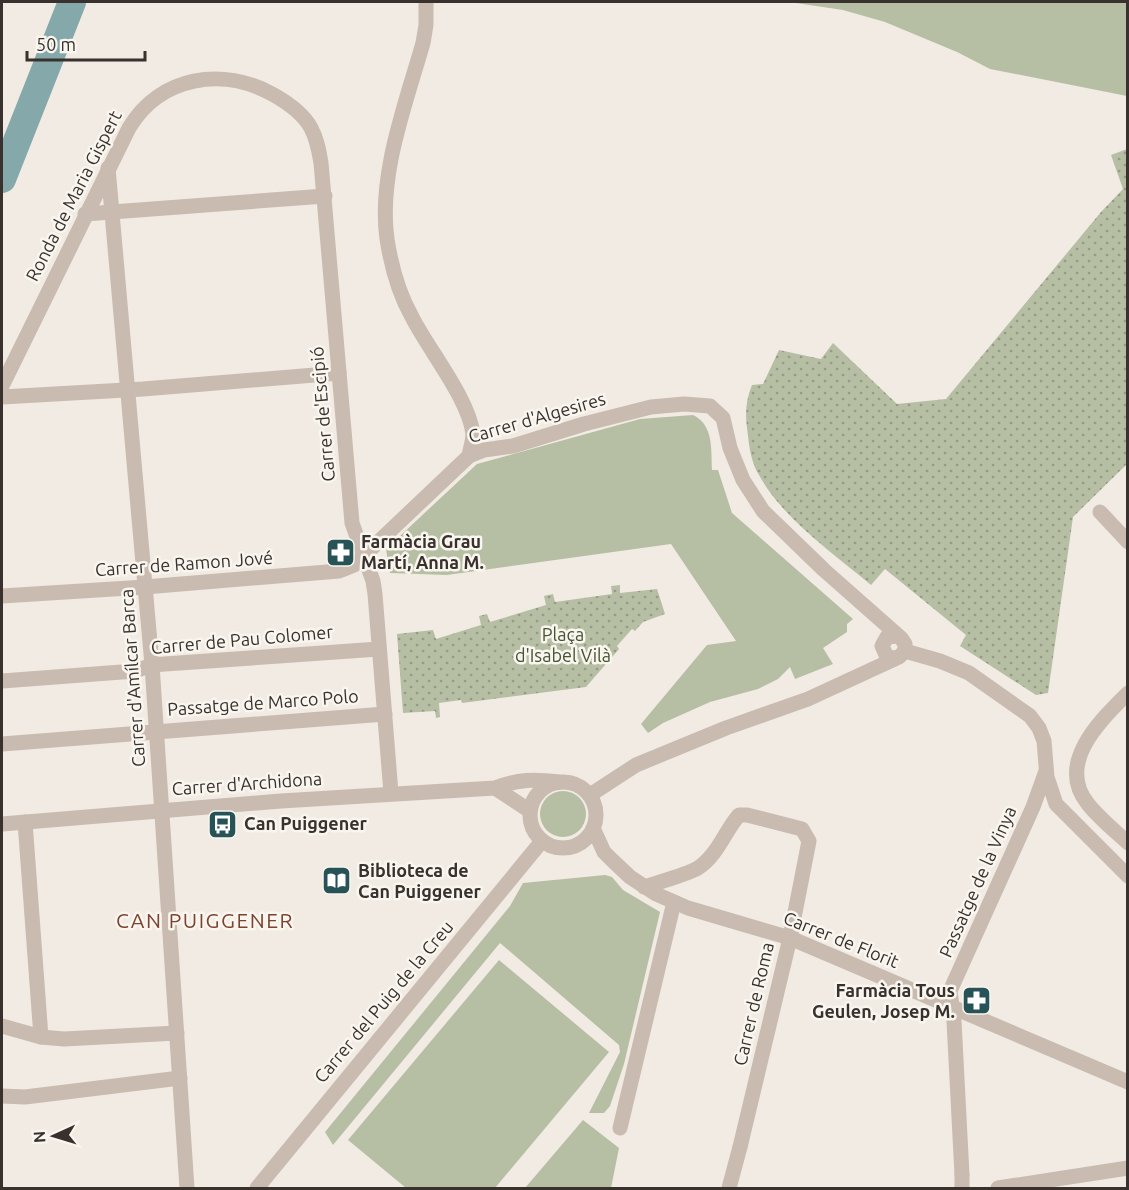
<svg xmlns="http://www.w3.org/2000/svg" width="1129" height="1190" viewBox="0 0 1129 1190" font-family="Ubuntu,sans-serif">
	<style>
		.grass { fill: #b6bfa4 }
		.park { fill: url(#park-dots) }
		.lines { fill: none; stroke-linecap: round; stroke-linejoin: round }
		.river { stroke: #85a9ab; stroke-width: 28 }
		.pedestrian { stroke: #c9bbb0; stroke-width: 15 }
		.minor { stroke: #c9bbb0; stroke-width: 15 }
		.labels { text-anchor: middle; stroke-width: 5; stroke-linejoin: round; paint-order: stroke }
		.street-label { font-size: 18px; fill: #39312d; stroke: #f9f5ef }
		.poi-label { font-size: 18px; font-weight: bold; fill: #39312d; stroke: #f9f5ef; text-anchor: start }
		.park-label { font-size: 18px; fill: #475433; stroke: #f9f5ef }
		.quarter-label { font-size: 21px; letter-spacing: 1.5px; fill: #7e432f; stroke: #f9f5ef }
	</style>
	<defs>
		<pattern id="park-dots" width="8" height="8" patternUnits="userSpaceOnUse" patternTransform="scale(1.5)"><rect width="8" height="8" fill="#b6bfa4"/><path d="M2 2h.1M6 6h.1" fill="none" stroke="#959c86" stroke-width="1.8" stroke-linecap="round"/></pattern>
	</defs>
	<rect width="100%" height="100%" fill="#f1ebe3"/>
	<g class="grass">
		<polygon points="789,2 1127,2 1127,96 990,69 957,52 885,22 843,10"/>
		<path d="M693,415C714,425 711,450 712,470H718L732,513L853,619L847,624V632L823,648L833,664L795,679L790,667L778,679L758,689L710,702L663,723L648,733L641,724L707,645L736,641L671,544L447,575L390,573L386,549L477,464L640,419Z"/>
		<circle cx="563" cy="814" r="23"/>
		<polygon points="605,875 612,877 623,890 660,912 624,1064 610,1106 604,1113 589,1113 620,1052 619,1045 500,943 333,1145 325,1132 510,906 523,883"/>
		<polygon points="499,960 609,1052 495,1188 406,1188 348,1140"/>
		<polygon points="583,1120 619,1148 611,1188 525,1188"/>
	</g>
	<g class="park">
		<path d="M1127,149V464L1073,517L1048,693L1036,695L960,646L966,635L885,569L871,585C834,554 782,518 759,475C752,464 749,448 748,435C745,417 745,402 752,385L763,384L779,350L821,359L833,343L897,404L946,399L1101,212L1123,189L1111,155Z"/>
		<polygon points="620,585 620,593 657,589 665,614 643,622 635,631 632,629 617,646 619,649 586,687 462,703 461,700 439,703 440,717 436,718 435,711 403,713 397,634 433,630 436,639 481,625 479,616 487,614 490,622 546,605 544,596 553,594 555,602 612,594 611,586"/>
	</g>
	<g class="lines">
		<polyline class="river" points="2,179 72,2"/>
		<g class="pedestrian">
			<polyline points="962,1175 962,1188"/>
			<polyline points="729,1188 740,1147"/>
		</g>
		<g class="minor">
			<path d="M426,2V25L423,43C406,103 378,175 387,239C391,265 399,294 412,317C428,349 469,399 473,434C473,441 470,449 469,456"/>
			<polyline points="108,168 152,665 187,1188"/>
			<polyline points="85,214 325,196"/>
			<path d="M2,386L129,128C160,76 223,66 274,95C288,103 303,113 311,128C317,139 319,151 321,163L352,523L373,581L375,594L391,793"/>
			<polyline points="2,397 143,389 339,373"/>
			<polyline points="1100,512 1128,542"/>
			<polyline points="2,596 145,587 339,571 354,565 469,456 484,450 513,446 584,424 651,407 684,404 710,406 723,418 730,448 743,480 763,511 824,570 901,638 905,644 905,651"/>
			<polyline points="905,651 940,661 969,673 1030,716 1039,728 1044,741 1047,777 1056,804 1128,876"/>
			<polyline points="895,658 887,657 882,646 887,637 898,636"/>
			<polyline points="2,681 135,671 152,665 165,664 379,649"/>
			<path d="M1128,693C1101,720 1055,763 1088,804C1099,818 1114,830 1128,843"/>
			<polyline points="2,744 385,714"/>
			<circle cx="563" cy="815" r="33"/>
			<polyline points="495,788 530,811"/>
			<polyline points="590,795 636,765 726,728 808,699 899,657 905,651"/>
			<polyline points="25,822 41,1037"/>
			<path d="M2,824L281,801L495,788C519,779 534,779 559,782"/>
			<polyline points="593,828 604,852 612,860 630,877 656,894 688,908 790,938 1128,1082"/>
			<path d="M644,887C659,882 686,875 698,868C717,856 725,831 739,815H747L802,829L809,841L790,938L740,1147"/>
			<polyline points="2,1026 41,1037 64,1039 177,1033"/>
			<polyline points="2,1096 25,1097 180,1078"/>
			<polyline points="620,1128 674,902"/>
			<polyline points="962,1175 954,1021 950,991 1033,807 1046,771"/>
			<polyline points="257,1188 542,841"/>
			<polyline points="998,1188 1128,1168"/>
		</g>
	</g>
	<defs>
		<symbol id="pharmacy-square" viewBox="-11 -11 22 22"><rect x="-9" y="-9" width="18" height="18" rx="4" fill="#275256" stroke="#f9f5ef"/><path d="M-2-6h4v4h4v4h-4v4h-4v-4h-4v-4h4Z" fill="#fff"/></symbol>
		<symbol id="bus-square" viewBox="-11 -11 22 22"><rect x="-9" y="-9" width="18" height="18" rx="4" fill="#275256" stroke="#f9f5ef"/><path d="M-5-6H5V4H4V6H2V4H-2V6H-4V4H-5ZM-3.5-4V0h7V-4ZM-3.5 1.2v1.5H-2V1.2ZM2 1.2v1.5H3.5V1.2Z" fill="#fff"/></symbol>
		<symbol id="library-square" viewBox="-11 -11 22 22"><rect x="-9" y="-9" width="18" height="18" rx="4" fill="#275256" stroke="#f9f5ef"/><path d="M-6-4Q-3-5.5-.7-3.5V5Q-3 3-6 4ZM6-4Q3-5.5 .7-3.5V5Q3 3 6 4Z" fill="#fff"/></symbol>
	</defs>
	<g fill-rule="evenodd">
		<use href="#pharmacy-square" x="324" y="536" width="33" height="33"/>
		<use href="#bus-square" x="206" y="808" width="33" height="33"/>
		<use href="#library-square" x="320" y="864" width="33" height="33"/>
		<use href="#pharmacy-square" x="960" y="984" width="33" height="33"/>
	</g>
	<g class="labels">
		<g class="street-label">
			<text transform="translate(74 196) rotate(-63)" y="6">Ronda de Maria Gispert</text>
			<text transform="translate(323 414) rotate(-95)" y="6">Carrer de'Escipió</text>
			<text transform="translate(537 418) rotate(-16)" y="6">Carrer d'Algesires</text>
			<text transform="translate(184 564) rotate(-4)" y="6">Carrer de Ramon Jové</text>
			<text transform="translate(242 640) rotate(-5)" y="6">Carrer de Pau Colomer</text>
			<text transform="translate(133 678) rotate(-94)" y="6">Carrer d'Amílcar Barca</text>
			<text transform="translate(263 703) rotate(-4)" y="6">Passatge de Marco Polo</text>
			<text transform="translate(247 784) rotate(-4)" y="6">Carrer d'Archidona</text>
			<text transform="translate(978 882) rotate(-66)" y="6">Passatge de la Vinya</text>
			<text transform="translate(841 940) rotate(22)" y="6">Carrer de Florit</text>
			<text transform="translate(384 1002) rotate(-50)" y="6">Carrer del Puig de la Creu</text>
			<text transform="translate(754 1004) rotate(-77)" y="6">Carrer de Roma</text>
		</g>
		<g class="poi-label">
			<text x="361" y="548">Farmàcia Grau<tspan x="361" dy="21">Martí, Anna M.</tspan></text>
			<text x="244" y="830">Can Puiggener</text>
			<text x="358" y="877">Biblioteca de<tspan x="358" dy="21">Can Puiggener</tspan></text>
			<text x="955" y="997" text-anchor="end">Farmàcia Tous<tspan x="955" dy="21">Geulen, Josep M.</tspan></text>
		</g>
		<g class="park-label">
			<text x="563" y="641">Plaça<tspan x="563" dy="21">d'Isabel Vilà</tspan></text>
		</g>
		<g class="quarter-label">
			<text x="205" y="928">CAN PUIGGENER</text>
		</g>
	</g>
	<rect width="1129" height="1190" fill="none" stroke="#39312d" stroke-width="6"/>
	<g transform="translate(54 1136) rotate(266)" stroke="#f9f5ef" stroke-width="4.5" paint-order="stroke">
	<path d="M0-4.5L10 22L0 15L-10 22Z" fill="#39312d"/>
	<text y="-9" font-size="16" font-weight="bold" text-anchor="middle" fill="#39312d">N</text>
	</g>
	<path d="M27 51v9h118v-9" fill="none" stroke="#39312d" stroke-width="3"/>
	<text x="36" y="51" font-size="18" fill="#39312d" stroke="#f9f5ef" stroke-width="4.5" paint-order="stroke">50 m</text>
</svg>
